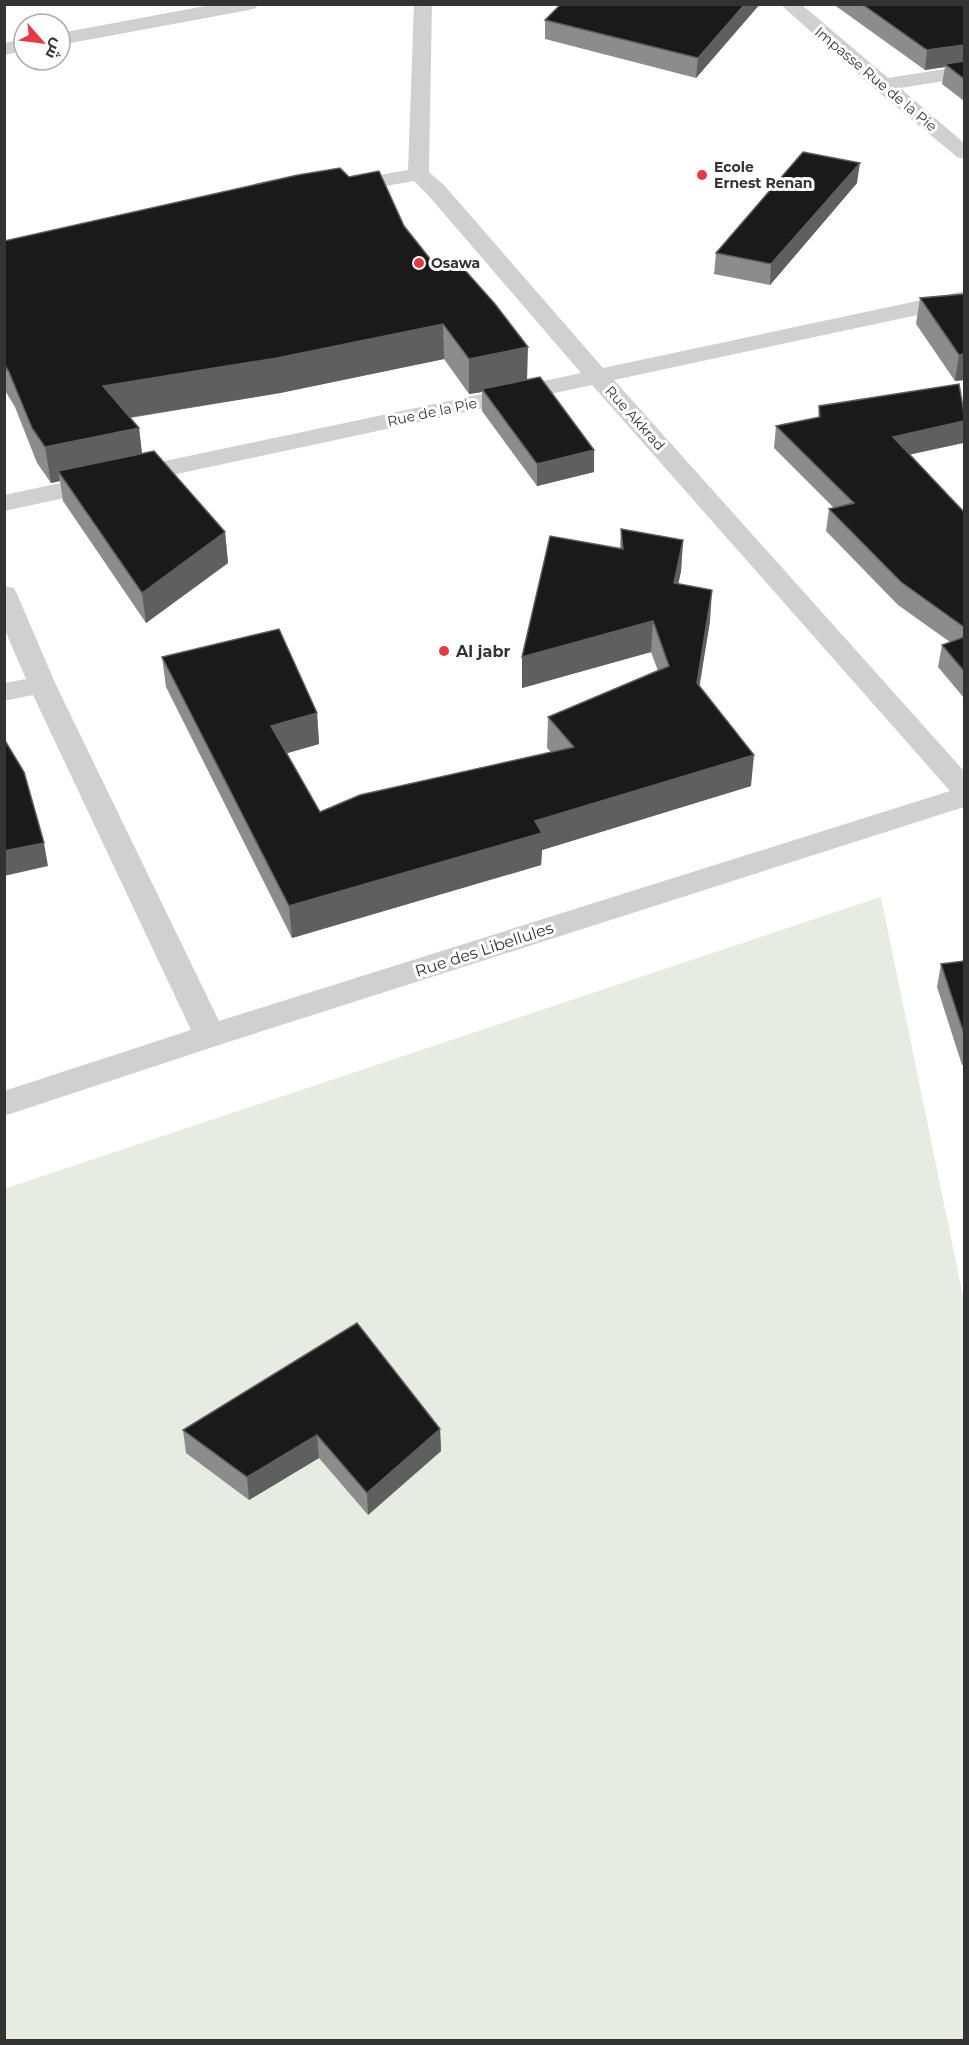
<svg xmlns="http://www.w3.org/2000/svg" width="969" height="2045" viewBox="0 0 969 2045" font-family="Montserrat,Cairo,sans-serif">
	<style>
		.green { fill: #e6ecdf }
		.lines { fill: none; stroke-linecap: round; stroke-linejoin: round }
		.street { fill: #d0d0d0; fill-rule: evenodd }
		.wall { fill: #8c8c8c }
		.shaded-wall { fill: #5f5f5f }
		.building { fill: #1a1a1a; stroke: #5f5f5f; stroke-width: 1.5 }
		.poi-dot { fill: #e63946; stroke: #fff; stroke-width: 2 }
		.labels { text-anchor: middle; stroke-width: 6; stroke-linejoin: round; paint-order: stroke }
		.far-street-label { font-size: 14px; fill: #333; stroke: #fff }
		.far-poi-label { font-size: 14px; font-weight: bold; fill: #333; stroke: #fff; text-anchor: start }
		.poi-label { font-size: 16px; font-weight: bold; fill: #333; stroke: #fff; text-anchor: start }
		.street-label { font-size: 16px; fill: #333; stroke: #fff }
	</style>
	<rect width="100%" height="100%" fill="#fff"/>
	<polygon class="green" points="881,897 964,1301 964,2040 5,2040 4,1189"/>
	<g class="lines">
		<g class="street">
			<polygon points="216,4 258,4 256,8 249,10 60,45 60,33"/>
			<polygon points="414,4 432,4 429,172 444,185 603,368 964,291 964,305 614,380 964,771 964,807 222,1044 4,1116 4,1091 191,1030 33,695 4,701 4,683 26,679 4,628 4,586 14,588 17,594 56,685 219,1021 950,791 592,385 4,511 4,495 581,373 428,195 414,181 340,194 332,193 329,188 332,183 340,182 408,170"/>
			<polygon points="780,4 801,4 888,78 964,66 964,78 900,88 964,143 964,159 957,157 875,89"/>
			<polygon points="24,39 24,51 4,55 4,43"/>
		</g>
	</g>
	<g class="wall">
		<polygon points="760,4 696,78 545,39 545,20"/>
		<polygon points="833,4 964,4 964,101 942,84 945,67 925,70"/>
		<polygon points="349,177 404,226 527,380 594,472 537,486 482,411 482,392 469,394 444,359 280,393 130,418 139,428 142,453 225,532 228,563 146,623 63,501 60,481 51,483 37,463 15,407 4,389 4,241"/>
		<polygon points="857,183 770,285 714,274 716,253"/>
		<polygon points="964,294 964,380 955,381 916,324 920,298"/>
		<polygon points="819,406 964,413 964,431 963,443 910,454 964,512 964,698 938,667 942,645 950,642 898,605 826,531 829,509 834,508 774,448 776,426 818,418"/>
		<polygon points="621,529 683,540 681,571 678,584 710,621 699,686 751,786 542,850 541,865 292,938 166,687 162,657 317,713 319,744 287,753 320,812 551,752 547,748 548,717 658,671 651,652 522,688 522,657 620,548"/>
		<polygon points="964,961 964,1065 962,1065 937,987 941,964"/>
		<polygon points="440,1429 441,1451 368,1515 319,1458 249,1500 186,1453 183,1430"/>
	</g>
	<g class="shaded-wall">
		<polygon points="745,4 760,4 696,78 698,58"/>
		<polygon points="964,45 964,64 945,64 945,67 925,70 927,50"/>
		<polygon points="860,163 857,183 770,285 771,264"/>
		<polygon points="443,324 444,359 280,393 107,421 103,386"/>
		<polygon points="528,347 527,382 482,389 482,392 469,394 469,359"/>
		<polygon points="964,354 964,380 955,381 959,355"/>
		<polygon points="964,421 964,431 963,443 890,459 893,437"/>
		<polygon points="139,428 143,463 58,471 60,481 51,483 45,447"/>
		<polygon points="594,450 594,472 537,486 537,464"/>
		<polygon points="225,532 228,563 146,623 142,593"/>
		<polygon points="683,540 681,571 672,613 674,583"/>
		<polygon points="712,590 710,621 695,714 697,683"/>
		<polygon points="653,621 651,652 522,688 522,657"/>
		<polygon points="317,713 319,744 274,757 271,726"/>
		<polygon points="754,755 751,786 542,850 541,865 292,938 289,906 535,821"/>
		<polygon points="44,843 48,866 4,876 4,851"/>
		<polygon points="440,1429 441,1451 368,1515 367,1493"/>
		<polygon points="317,1435 319,1458 249,1500 247,1477"/>
	</g>
	<g class="building">
		<polygon points="561,4 745,4 698,58 545,20"/>
		<polygon points="862,4 964,4 964,45 927,50"/>
		<polygon points="964,61 964,79 945,64"/>
		<polygon points="803,152 860,163 771,264 716,253"/>
		<polygon points="340,168 349,177 379,171 404,226 435,265 456,260 495,304 528,347 469,359 443,324 277,358 103,386 139,428 45,447 32,428 9,372 4,364 4,241 298,175"/>
		<polygon points="964,294 964,354 959,355 920,298"/>
		<polygon points="540,377 594,450 537,464 482,389"/>
		<polygon points="959,384 964,413 964,421 893,437 964,512 964,627 901,582 829,509 854,503 776,426 820,417 819,406"/>
		<polygon points="154,451 225,532 142,593 58,471"/>
		<polygon points="621,529 683,540 674,583 712,590 697,683 754,755 535,821 542,833 289,906 162,657 279,629 317,713 271,726 320,812 360,795 574,747 548,717 669,666 653,621 522,657 550,536 623,549"/>
		<polygon points="964,637 964,671 942,645"/>
		<polygon points="4,739 24,772 44,843 4,851"/>
		<polygon points="964,961 964,1034 941,964"/>
		<polygon points="357,1323 440,1429 367,1493 317,1435 247,1477 183,1430"/>
	</g>
	<g class="poi-dot">
		<circle cx="702" cy="175" r="6"/>
		<circle cx="419" cy="263" r="6"/>
		<circle cx="444" cy="651" r="6"/>
	</g>
	<g class="labels">
		<g class="far-street-label">
			<text transform="translate(876 79) rotate(40)" y="5">Impasse Rue de la Pie</text>
			<text transform="translate(432 412) rotate(-12)" y="5">Rue de la Pie</text>
			<text transform="translate(635 418) rotate(48)" y="5">Rue Akkrad</text>
		</g>
		<g class="far-poi-label">
			<text x="714" y="172">Ecole<tspan x="714" dy="16">Ernest Renan</tspan></text>
			<text x="431" y="268">Osawa</text>
		</g>
		<g class="poi-label">
			<text x="456" y="657">Al jabr</text>
		</g>
		<g class="street-label">
			<text transform="translate(484 949) rotate(-18)" y="6">Rue des Libellules</text>
		</g>
	</g>
	<rect width="969" height="2045" fill="none" stroke="#333333" stroke-width="12"/>
	<g transform="translate(42 42) rotate(118)"><circle r="28" fill="#ffffff" stroke="#adadad" stroke-width="1.5"/>
	<path d="M0-4.5L10 22L0 15L-10 22Z" fill="#e63946"/>
	<text y="-9" font-size="16" font-weight="bold" text-anchor="middle" fill="#333333">ش</text>
	</g>
</svg>
